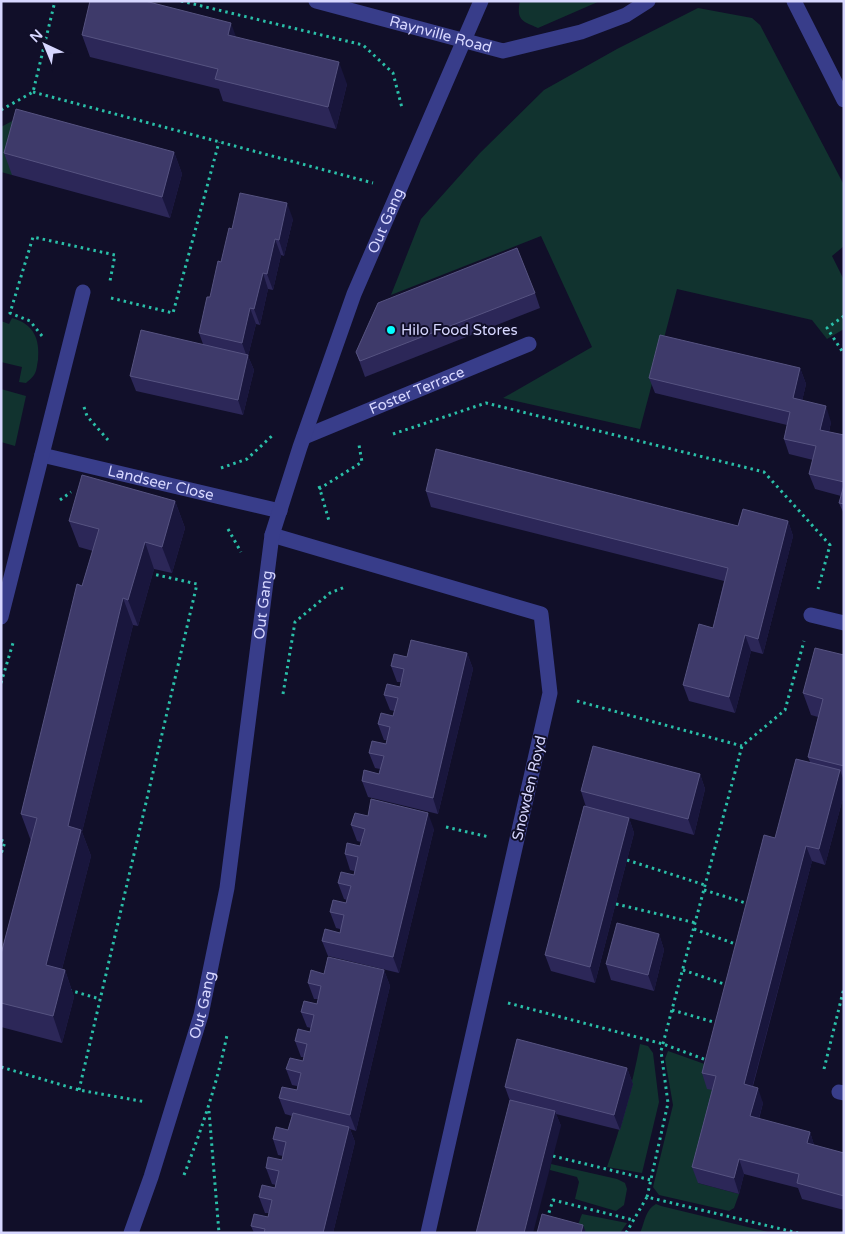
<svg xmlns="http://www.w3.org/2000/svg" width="845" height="1234" viewBox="0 0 845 1234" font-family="'Varela Round',sans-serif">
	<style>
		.green { fill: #11332f }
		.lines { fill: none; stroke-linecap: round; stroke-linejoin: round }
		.path { stroke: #2abfa8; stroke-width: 3; stroke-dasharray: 2.5 4; stroke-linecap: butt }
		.minor { stroke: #383d8a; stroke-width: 15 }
		.wall { fill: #2c2758 }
		.shaded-wall { fill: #19163d }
		.building { fill: #3e3a6a; stroke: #565381 }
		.poi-dot { fill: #03ffff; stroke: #110f29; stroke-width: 2 }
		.labels { text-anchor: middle; stroke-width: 4; stroke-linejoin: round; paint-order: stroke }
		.street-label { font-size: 15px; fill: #d7d7ff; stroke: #110f29 }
		.poi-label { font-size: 15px; fill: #d7d7ff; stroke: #110f29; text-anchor: start }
	</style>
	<rect width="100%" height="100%" fill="#110f29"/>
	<g class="green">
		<path d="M520,1H600L538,28C522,21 516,20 520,1Z"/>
		<polygon points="698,8 752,18 760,25 844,185 844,246 832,256 844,280 844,329 827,339 812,320 677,289 640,429 503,398 592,347 541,236 391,295 421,219 480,153 544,90 617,49"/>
		<polygon points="14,120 24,131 12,175 1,172 1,127"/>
		<path d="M12,318C34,324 40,339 38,360C37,364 37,371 34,375C32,378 28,381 26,383L19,382L22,367L1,362V321L9,324Z"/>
		<polygon points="1,389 26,396 15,446 1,442"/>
		<path d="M640,1044L648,1046L653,1053L659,1102L642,1173L607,1167C621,1126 632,1086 640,1044Z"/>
		<polygon points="668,1051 713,1067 722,1092 698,1183 739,1194 734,1208 729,1211 659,1195 653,1187 673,1105 665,1059"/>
		<polygon points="551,1164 617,1179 625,1183 627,1189 624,1205 616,1211 575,1199 579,1182 577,1177 550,1170"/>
		<path d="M656,1204L661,1206L772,1233H640C645,1222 645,1210 656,1204Z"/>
		<polygon points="582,1214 627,1223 620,1233 575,1233"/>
	</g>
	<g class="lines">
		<g class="path">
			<polyline points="181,1 363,45 393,73 402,108"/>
			<polyline points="33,92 373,183"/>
			<polyline points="1,110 33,92 55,1"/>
			<polyline points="111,298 173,313 219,142"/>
			<polyline points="844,316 827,328 844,354"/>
			<polyline points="42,336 30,321 10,313 33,237 115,255 110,281"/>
			<polyline points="84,407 87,416 108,440"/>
			<polyline points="393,434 486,403 764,472 830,545 818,589"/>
			<polyline points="221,468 247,459 274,434"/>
			<polyline points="319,486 329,521"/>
			<polyline points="319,489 362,462 359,445"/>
			<polyline points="60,500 71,492"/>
			<polyline points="228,529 241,552"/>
			<polyline points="1,683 13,643"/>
			<polyline points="283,694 295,622 330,593 345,587"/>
			<polyline points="577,701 742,746"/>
			<polyline points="446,827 489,837"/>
			<polyline points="1,840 5,842 1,854"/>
			<polyline points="627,860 705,885"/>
			<polyline points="704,890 749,904"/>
			<polyline points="616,904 696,923"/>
			<polyline points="694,929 738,945"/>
			<polyline points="683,970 727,985"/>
			<polyline points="69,990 100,999"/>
			<polyline points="508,1003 663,1044 709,1061"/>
			<polyline points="672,1010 717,1023"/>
			<polyline points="1,1067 79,1090 146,1102"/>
			<polyline points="824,1069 844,988"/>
			<polyline points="79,1090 197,584 153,574"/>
			<polyline points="209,1111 219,1233"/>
			<polyline points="553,1156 651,1180"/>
			<path d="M184,1175C202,1128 217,1084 227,1035"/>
			<polyline points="647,1197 668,1103 661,1051 742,746 785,710 804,641"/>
			<polyline points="547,1219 553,1200 633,1220"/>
			<polyline points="626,1233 647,1197 798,1233"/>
		</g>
		<g class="minor">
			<path id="s1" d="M316,1L503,51L581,32L626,15L648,1"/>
			<polyline points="794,1 844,100"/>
			<path id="s2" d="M304,437L529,344"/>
			<path id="s3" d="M42,455L280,511"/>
			<polyline points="272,535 541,614 550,693 428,1233"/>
			<polyline points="811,615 844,623"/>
			<polyline points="1,617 83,292"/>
			<polyline points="839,1092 844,1093"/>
			<path id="s4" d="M131,1233L151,1177L201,1015L227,888L272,535L300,447L354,294L481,1"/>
		</g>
	</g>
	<g class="wall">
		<polygon points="82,35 236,37 347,84 336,129 223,101 219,89 90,57"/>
		<polygon points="174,152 182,174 170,218 12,175 4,153"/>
		<polygon points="293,219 284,256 281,255 273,290 268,289 260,325 256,324 248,356 254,370 243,415 136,391 130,376 203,344 199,333 232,229"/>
		<polygon points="535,293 540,308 365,377 356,352"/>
		<polygon points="800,368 806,384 802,401 831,422 829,432 844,435 844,514 839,503 841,496 815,489 809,474 813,460 789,454 784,439 787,425 655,393 649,378"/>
		<polygon points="426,491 738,526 788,521 793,536 763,654 751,651 735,713 689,701 683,685 713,628 724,581 431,507"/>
		<polygon points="175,501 185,528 172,573 154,569 138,626 133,625 82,832 91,856 62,969 65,970 74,997 62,1043 1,1027 1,954 31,841 21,814 82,586 93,551 79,547 69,521"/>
		<polygon points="467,653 473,669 438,814 368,797 362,781 379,774 380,769 375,768 369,753 386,744 387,740 384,740 378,724 393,716 394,711 390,710 384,695 400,687 401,682 397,682 391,666 407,657"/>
		<polygon points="844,655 844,794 825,865 812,861 753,1086 763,1103 759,1119 810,1132 814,1145 844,1153 844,1210 802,1199 798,1188 744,1174 739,1194 698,1183 692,1167 712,1090 707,1089 702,1073 775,838 810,762 808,757 818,717 811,715 803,693"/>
		<polygon points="700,774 705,789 694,835 629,818 634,833 595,983 551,971 545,955 586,807 581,791"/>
		<polygon points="351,825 434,829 399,973 328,956 322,941 340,933 340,929 336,928 330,912 346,903 347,900 344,899 338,883 354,875 354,871 350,870 345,854 360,846 361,842 357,841"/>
		<polygon points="659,934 664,950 654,991 611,980 606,964"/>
		<polygon points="384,970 390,986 356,1131 350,1129 355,1142 333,1233 254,1233 251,1226 268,1217 269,1213 265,1213 259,1197 275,1188 276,1185 272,1184 266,1168 282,1160 283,1156 278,1155 273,1139 288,1130 292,1116 285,1114 279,1098 297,1090 297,1086 292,1085 286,1069 303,1061 304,1057 301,1057 295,1041 310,1032 311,1028 307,1027 301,1012 317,1004 318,999 314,999 308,983 324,974"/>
		<polygon points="627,1068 633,1084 620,1130 556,1114 561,1126 510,1101 505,1087"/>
	</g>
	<g class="shaded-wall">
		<polygon points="231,23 239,45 228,35"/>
		<polygon points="339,62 347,84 336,129 328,107"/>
		<polygon points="174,152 182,174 170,218 162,197"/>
		<polygon points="287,203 293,219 284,256 279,240"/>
		<polygon points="275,239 281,255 273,290 267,274"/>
		<polygon points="263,273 268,289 260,325 254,309"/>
		<polygon points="250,308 256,324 248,356 254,370 243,415 238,400 247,357 242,343"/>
		<polygon points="800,368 806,384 799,414 793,398"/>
		<polygon points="826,406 831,422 826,445 820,430"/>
		<polygon points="175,501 185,528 172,573 162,547"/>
		<polygon points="788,521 793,536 763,654 758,639"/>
		<polygon points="145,542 154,569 138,626 128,600"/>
		<polygon points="123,598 133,625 82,832 91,856 56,992 46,965 68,826"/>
		<polygon points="745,635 751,651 735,713 729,697"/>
		<polygon points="467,653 473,669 438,814 433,798"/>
		<polygon points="840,770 844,781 844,794 825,865 819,849"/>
		<polygon points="700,774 705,789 694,835 688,819"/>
		<polygon points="428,813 434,829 399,973 393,957"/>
		<polygon points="629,818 634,833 595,983 590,967"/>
		<polygon points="806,846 812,861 749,1099 744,1084"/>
		<polygon points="659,934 664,950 654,991 648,975"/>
		<polygon points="65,970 74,997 62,1043 53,1016"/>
		<polygon points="384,970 390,986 356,1131 350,1115"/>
		<polygon points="627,1068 633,1084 620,1130 614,1115"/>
		<polygon points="758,1088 763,1103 755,1132 750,1116"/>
		<polygon points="555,1111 561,1126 533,1233 524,1233"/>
		<polygon points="349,1127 355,1142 333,1233 323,1233"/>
		<polygon points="810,1132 815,1148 807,1143"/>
		<polygon points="739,1159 744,1174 739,1194 734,1178"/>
		<polygon points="583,1225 586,1233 581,1233"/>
	</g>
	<g class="building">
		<polygon points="90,1 145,1 231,23 228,35 339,62 328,107 215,79 218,69 82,35"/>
		<polygon points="16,109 174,152 162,197 4,153"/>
		<polygon points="240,193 287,203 279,240 275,239 267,274 263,273 254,309 250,308 242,343 199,333 207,297 210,297 218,261 221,262 229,228 232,229"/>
		<polygon points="517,248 535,293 360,361 356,352 378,303"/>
		<polygon points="141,330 248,355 238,400 130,376"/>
		<polygon points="660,335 800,368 793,398 826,406 820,430 844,435 844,482 809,474 816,446 784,439 790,412 649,378"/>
		<polygon points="436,449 738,526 743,509 788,521 758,639 745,635 729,697 683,685 699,624 713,628 728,568 426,491"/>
		<polygon points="82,475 175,501 162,547 145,542 128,600 123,598 68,826 81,830 46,965 65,970 53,1016 1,1003 1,954 37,818 21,814 77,584 82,586 99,529 69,521"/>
		<polygon points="844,485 844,504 839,503"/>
		<polygon points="411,640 467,653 433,798 362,781 364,770 379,774 384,756 369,753 372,741 386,744 390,727 378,724 381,713 393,716 398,698 384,695 387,684 400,687 404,669 391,666 394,654 407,657"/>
		<polygon points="815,648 844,655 844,766 808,757 823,699 803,693"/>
		<polygon points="593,746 700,774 688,819 581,791"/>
		<polygon points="796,759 840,770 819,849 806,846 744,1084 758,1088 750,1116 810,1132 807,1143 844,1153 844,1196 797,1183 799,1174 739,1159 734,1178 692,1167 716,1076 702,1073 764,835 775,838"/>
		<polygon points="371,799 428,813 393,957 322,941 325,929 340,933 344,915 330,912 333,900 346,903 351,886 338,883 341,872 354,875 358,857 345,854 347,843 360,846 365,829 351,825 355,813 368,816"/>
		<polygon points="584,806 629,818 590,967 545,955"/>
		<polygon points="617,923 659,934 648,975 606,964"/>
		<polygon points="328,957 384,970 350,1115 279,1098 282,1087 297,1090 301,1073 286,1069 290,1058 303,1061 307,1044 295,1041 298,1029 310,1032 314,1015 301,1012 304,1001 317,1004 321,986 308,983 311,970 324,974"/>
		<polygon points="517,1039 627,1068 614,1115 505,1087"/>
		<polygon points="510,1100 555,1111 524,1233 476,1233"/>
		<polygon points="293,1113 349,1127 323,1233 264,1233 265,1229 251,1226 254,1214 268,1217 272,1200 259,1197 262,1185 275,1188 279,1171 266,1168 268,1157 282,1160 286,1142 273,1139 276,1127 288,1130"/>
		<polygon points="542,1214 583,1225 581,1233 537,1233"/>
	</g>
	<circle class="poi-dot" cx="391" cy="330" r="5"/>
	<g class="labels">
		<g class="street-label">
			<text dy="5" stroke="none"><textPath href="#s1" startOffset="129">Raynville Road</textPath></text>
			<text dy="5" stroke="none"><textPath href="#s4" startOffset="1049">Out Gang</textPath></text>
			<text dy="5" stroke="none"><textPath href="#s2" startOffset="122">Foster Terrace</textPath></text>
			<text dy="5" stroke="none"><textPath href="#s3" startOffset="122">Landseer Close</textPath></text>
			<text dy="5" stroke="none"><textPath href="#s4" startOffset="644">Out Gang</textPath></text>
			<text transform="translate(529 788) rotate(-77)" y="5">Snowden Royd</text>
			<text dy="5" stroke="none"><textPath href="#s4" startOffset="239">Out Gang</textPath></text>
		</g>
		<g class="poi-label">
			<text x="401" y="335">Hilo Food Stores</text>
		</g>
	</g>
	<rect width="845" height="1234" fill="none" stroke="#d7d7ff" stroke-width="5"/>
	<g transform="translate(45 45) rotate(316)" stroke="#110f29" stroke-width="4" paint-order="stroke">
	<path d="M0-4L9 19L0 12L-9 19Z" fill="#d7d7ff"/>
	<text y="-8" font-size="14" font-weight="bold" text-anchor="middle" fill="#d7d7ff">N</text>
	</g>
</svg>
